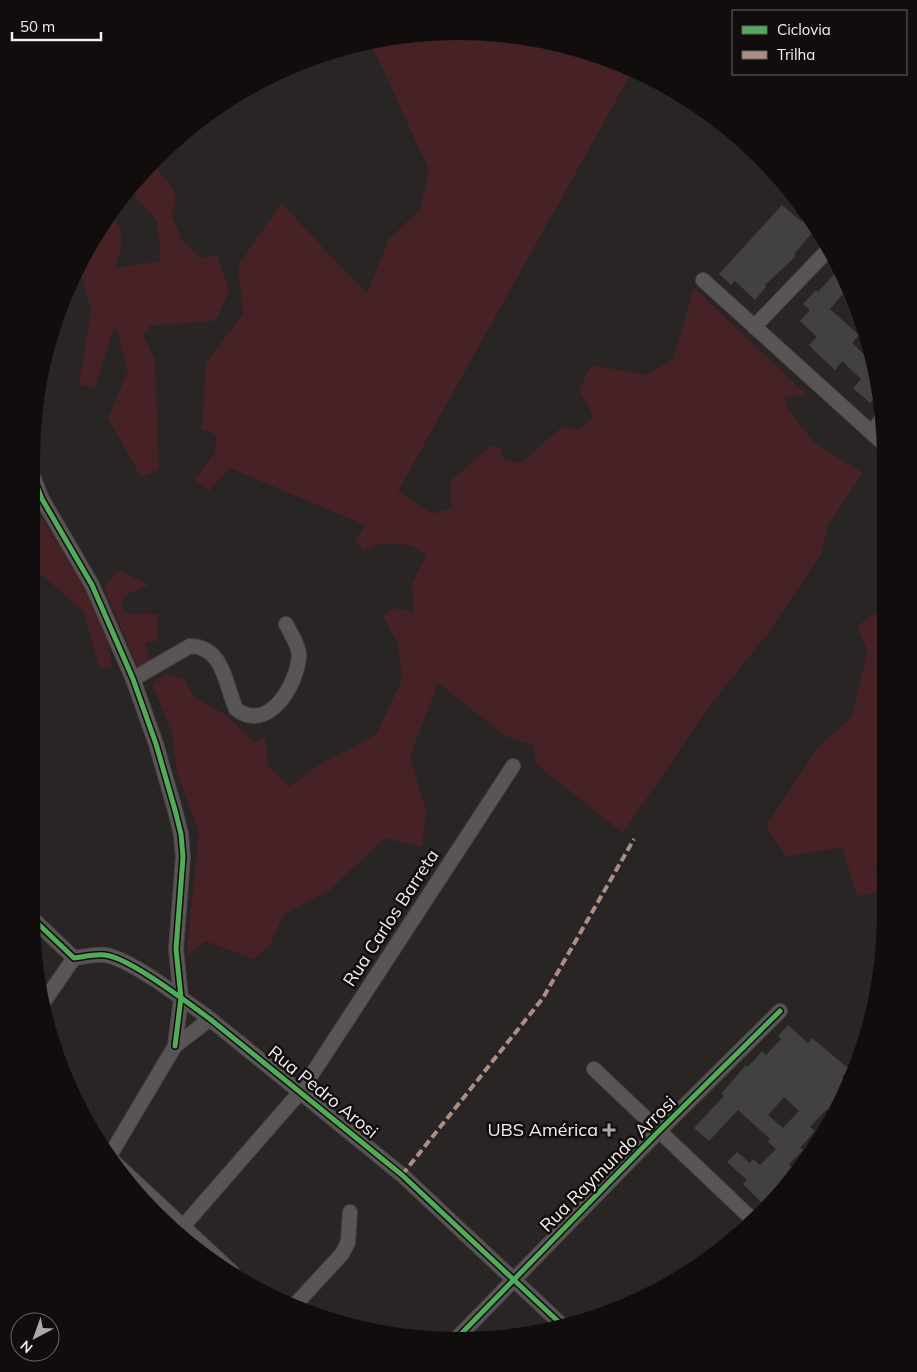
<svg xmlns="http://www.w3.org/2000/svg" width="917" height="1372" viewBox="0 0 917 1372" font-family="Mulish,sans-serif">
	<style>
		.green { fill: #462125 }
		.building { fill: #424140; fill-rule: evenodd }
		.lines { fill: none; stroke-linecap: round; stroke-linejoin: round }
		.minor-casing { stroke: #474343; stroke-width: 16 }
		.minor { stroke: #595556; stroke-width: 14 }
		.quiet { stroke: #ac8f84; stroke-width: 4; stroke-dasharray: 8 4; stroke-linecap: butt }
		.cycleway-casing { stroke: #110d0d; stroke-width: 8 }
		.cycleway { stroke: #51ab58; stroke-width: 5 }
		.poi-dot { fill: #ada8a8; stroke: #110d0d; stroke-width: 2 }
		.labels { text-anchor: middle; stroke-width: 5; stroke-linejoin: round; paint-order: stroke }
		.street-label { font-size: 18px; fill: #f4eeef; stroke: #110d0d }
		.poi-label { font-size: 18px; fill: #f4eeef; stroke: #110d0d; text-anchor: end }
	</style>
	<rect width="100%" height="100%" fill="#292525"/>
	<g class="green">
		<polygon points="458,31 542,39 622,64 633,70 398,491 432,514 451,507 450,481 492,445 501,448 503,459 520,464 563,426 578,430 594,417 579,390 591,365 646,375 673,359 694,288 807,395 785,397 786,407 815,443 863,473 828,525 821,555 768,633 711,704 623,833 536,764 534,745 507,737 438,683 410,757 426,810 422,847 384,838 329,891 284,914 270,945 253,959 205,941 186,957 199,831 177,774 172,733 152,684 165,673 184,679 194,697 226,715 255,743 265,736 268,766 290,787 318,765 376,735 402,679 398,643 383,617 392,608 414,612 412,584 426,556 412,545 377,544 364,551 355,542 365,525 230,468 209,491 195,480 215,452 216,435 202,429 206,363 243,314 238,266 281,203 367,294 389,239 420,209 429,170 370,41"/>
		<path d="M152,162L176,193L172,216L182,241L201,258L217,255L229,290L218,316L213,321L150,326L143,335L155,360L159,470L141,477L108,418L128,371L115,324L95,388L79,384L91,309L80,273L87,253L112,218C129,232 120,251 115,268L161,261L157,221L131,191Z"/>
		<polygon points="42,518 84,587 108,642 112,668 99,667 84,612 34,568 34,528"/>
		<polygon points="119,570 149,585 129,593 121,603 126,614 158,614 157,641 146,643 150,664 138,668 104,587"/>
		<polygon points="883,608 885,608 883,863 876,863 877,893 857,896 842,847 786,857 766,826 817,748 852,717 865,661 868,652 857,626"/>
	</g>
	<g class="building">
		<polygon points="782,205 801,221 808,214 817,227 794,254 796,256 765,285 766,287 755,300 735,281 731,285 719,274"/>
		<polygon points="839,269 849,287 830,309 859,335 852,343 874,364 877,375 879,393 870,403 853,388 861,379 842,361 835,370 823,359 809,345 817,337 800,321 810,310 803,304 816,290 818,292"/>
		<path d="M788,1025L808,1043L812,1038L849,1069L842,1077L848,1083L842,1102L833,1115L827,1109L810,1127L815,1131L800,1148L803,1150L789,1164L794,1169L762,1203L743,1184L747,1180L727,1162L737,1152L750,1163L753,1159L760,1165L776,1149L768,1142L770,1139L738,1110L709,1141L694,1128L724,1096L721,1094L746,1065L748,1067L762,1051L766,1055L781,1039L778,1036ZM784,1097L799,1111L783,1128L768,1115Z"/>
	</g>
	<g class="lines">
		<defs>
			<g id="minor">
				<polyline points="703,280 884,444"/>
				<polyline points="754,327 829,249"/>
				<polyline points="872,432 882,419"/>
				<polyline points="34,479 42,499 92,585 133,679 156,744 175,810 181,834 183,857 176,949 181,998 175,1046"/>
				<path d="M133,679L190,646C224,647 225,684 236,709C268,734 297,685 299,656C299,646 291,634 286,624"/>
				<path d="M32,918L74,958C83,957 95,954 105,955C130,958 188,1003 210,1019L402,1175L562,1325"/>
				<polyline points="45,1000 74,958"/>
				<polyline points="594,1069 754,1221"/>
				<polyline points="109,1157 175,1046 210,1019"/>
				<polyline points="112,1160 232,1272"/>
				<polyline points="179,1231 301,1091 513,766"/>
				<polyline points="293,1307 342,1254 348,1242 350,1212"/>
				<polyline points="457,1338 659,1131 780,1011"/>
			</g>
		</defs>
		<use href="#minor" class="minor-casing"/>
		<use href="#minor" class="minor"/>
		<polyline class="quiet" points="402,1175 543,998 634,839"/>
		<defs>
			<g id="cycleway">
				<polyline points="34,479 42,499 92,585 133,679 156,744 175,810 181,834 183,857 176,949 181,998 175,1046"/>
				<path d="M32,918L74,958C83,957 95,954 105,955C130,958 188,1003 210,1019L402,1175L562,1325"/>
				<polyline points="457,1338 659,1131 780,1011"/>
			</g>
		</defs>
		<use href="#cycleway" class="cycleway-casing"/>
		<use href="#cycleway" class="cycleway"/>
	</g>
	<path class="poi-dot" d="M606.5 1122.5h5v5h5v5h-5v5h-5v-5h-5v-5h5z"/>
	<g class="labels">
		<g class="street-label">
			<text transform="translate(391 918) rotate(-57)" y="6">Rua Carlos Barreta</text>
			<text transform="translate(323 1092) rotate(39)" y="6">Rua Pedro Arosi</text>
			<text transform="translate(608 1164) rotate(-45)" y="6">Rua Raymundo Arrosi</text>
		</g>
		<g class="poi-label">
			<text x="598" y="1136">UBS América</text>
		</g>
	</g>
	<path d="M0 0H917V1372H0ZM458 40H459A418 418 0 0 1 877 458V914A418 418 0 0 1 459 1332H458A418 418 0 0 1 40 914V458A418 418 0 0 1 458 40Z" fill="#110d0d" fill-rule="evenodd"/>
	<rect x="732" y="10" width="175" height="65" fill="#110d0d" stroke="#6c6767"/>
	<rect x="742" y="26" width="25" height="8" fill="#51ab58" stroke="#6c6767"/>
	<text x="777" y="35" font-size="15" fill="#f4eeef">Ciclovia</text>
	<rect x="742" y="51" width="25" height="8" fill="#ac8f84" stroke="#6c6767"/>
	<text x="777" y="60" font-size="15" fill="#f4eeef">Trilha</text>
	<g transform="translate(35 1337) rotate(221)"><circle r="24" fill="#110d0d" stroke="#6c6767"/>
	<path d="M0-4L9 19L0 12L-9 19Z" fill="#ada8a8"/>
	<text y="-8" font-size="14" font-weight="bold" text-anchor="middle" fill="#f4eeef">N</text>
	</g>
	<path d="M12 32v8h89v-8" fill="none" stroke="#f4eeef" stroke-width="2.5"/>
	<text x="20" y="32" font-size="15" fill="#f4eeef" stroke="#110d0d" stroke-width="4" paint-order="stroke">50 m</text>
</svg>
